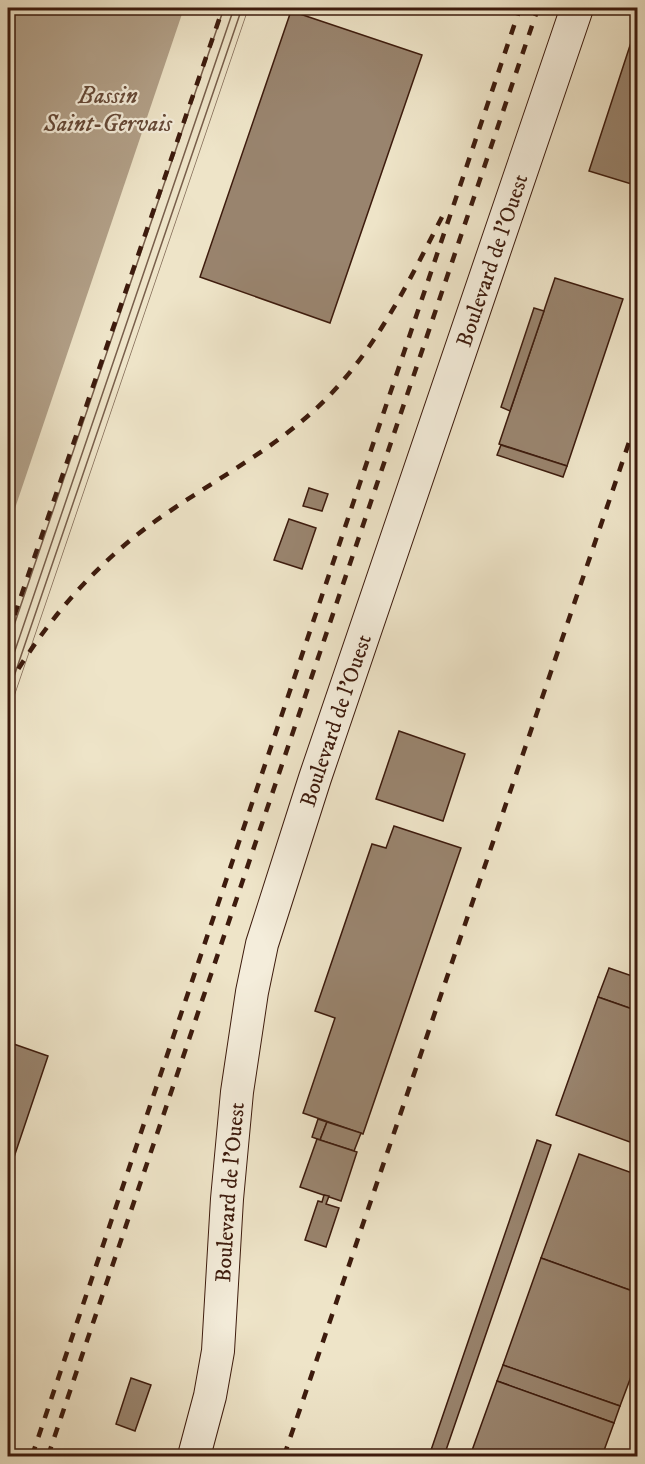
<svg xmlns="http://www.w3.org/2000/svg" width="645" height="1464" viewBox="0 0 645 1464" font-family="'IM FELL DW Pica',serif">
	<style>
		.water { fill: #b2a088; stroke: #836b57; stroke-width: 1.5 }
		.pier { fill: #eee4c8 }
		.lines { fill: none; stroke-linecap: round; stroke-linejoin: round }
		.shore { stroke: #785e4a; stroke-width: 1.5 }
		.building { fill: #99846e; stroke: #3d1b0d; stroke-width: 1.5 }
		.secondary-casing { stroke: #3d1b0d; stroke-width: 34 }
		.secondary { stroke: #f4eddb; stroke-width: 32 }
		.rail { stroke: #3d1b0d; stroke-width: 4.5; stroke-dasharray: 10 10; stroke-linecap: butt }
		.labels { text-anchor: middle; stroke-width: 4.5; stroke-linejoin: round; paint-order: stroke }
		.street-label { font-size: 22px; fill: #3d1b0d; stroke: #f4eddb }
		.water-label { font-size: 24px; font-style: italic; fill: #664a38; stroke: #f4eddb }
	</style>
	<rect width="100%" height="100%" fill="#eee4c8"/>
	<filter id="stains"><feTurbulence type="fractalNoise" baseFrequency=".00333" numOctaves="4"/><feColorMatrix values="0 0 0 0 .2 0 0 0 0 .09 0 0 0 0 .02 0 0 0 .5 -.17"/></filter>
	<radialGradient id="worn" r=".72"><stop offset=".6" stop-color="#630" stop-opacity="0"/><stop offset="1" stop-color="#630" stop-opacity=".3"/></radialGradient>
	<polygon class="water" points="8,8 248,8 8,713"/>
	<polygon class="pier" points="184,8 248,8 8,713 8,529"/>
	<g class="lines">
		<g class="shore">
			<polyline points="8,643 224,8"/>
			<polyline points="8,671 234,8"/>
			<polyline points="8,694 242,8"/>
		</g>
	</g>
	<g class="building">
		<polygon points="291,11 422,55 330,323 200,277"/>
		<polygon points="638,21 638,186 589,171"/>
		<polygon points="555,278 623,299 567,466 499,444"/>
		<polygon points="534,308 544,311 510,411 501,407"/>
		<polygon points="501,445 567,466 563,477 497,455"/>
		<polygon points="309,488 328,494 322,511 303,506"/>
		<polygon points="289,519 316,528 302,569 274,560"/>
		<polygon points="399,731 465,754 443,821 376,799"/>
		<polygon points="394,826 461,848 363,1134 303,1113 335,1018 315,1011 372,844 386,848"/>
		<polygon points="609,968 638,978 638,1011 598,997"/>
		<polygon points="598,997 638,1011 638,1145 556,1115"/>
		<polygon points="8,1042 48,1056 8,1175"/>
		<polygon points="318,1119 327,1122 320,1140 312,1137"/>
		<polygon points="327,1122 361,1133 354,1151 320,1140"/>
		<polygon points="317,1139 357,1152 341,1201 300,1187"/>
		<polygon points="537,1140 551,1145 444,1456 429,1456"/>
		<polygon points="579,1154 638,1175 638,1293 541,1258"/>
		<polygon points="324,1195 329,1196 326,1204 339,1208 326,1247 305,1240 318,1201 322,1202"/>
		<polygon points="541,1258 638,1293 638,1358 620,1406 503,1365"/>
		<polygon points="503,1365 620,1406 614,1423 497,1381"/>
		<polygon points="131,1378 151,1385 135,1431 116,1424"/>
		<polygon points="497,1381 614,1423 602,1456 470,1456"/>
	</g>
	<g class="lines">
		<defs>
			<g id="secondary">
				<path id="s1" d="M194,1456L210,1396L218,1351L227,1199L237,1092L252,992L262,944L315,778L577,8"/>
			</g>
		</defs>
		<use href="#secondary" class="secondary-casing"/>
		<use href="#secondary" class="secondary"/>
		<g class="rail">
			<polyline points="8,634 223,8"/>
			<path d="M8,686C49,616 102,556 170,511C223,475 280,445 325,400C377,348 409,281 442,217"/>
			<polyline points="32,1456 520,8"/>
			<polyline points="48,1456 538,8"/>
			<polyline points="284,1456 638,416"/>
		</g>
	</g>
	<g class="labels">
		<g class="street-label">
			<text dy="8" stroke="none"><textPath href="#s1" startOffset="1239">Boulevard de l'Ouest</textPath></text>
			<text dy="8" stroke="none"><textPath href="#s1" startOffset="753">Boulevard de l'Ouest</textPath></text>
			<text dy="8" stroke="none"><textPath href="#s1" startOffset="267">Boulevard de l'Ouest</textPath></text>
		</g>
		<g class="water-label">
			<text x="108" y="103">Bassin<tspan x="108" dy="28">Saint-Gervais</tspan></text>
		</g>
	</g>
	<rect width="645" height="1464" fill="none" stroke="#eee4c8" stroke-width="30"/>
	<rect x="9" y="9" width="627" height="1446" fill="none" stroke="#3d1b0d" stroke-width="3"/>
	<rect x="15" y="15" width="615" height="1434" fill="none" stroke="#3d1b0d" stroke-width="1.5"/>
	<rect width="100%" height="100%" filter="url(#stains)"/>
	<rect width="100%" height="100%" fill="url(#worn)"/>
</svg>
